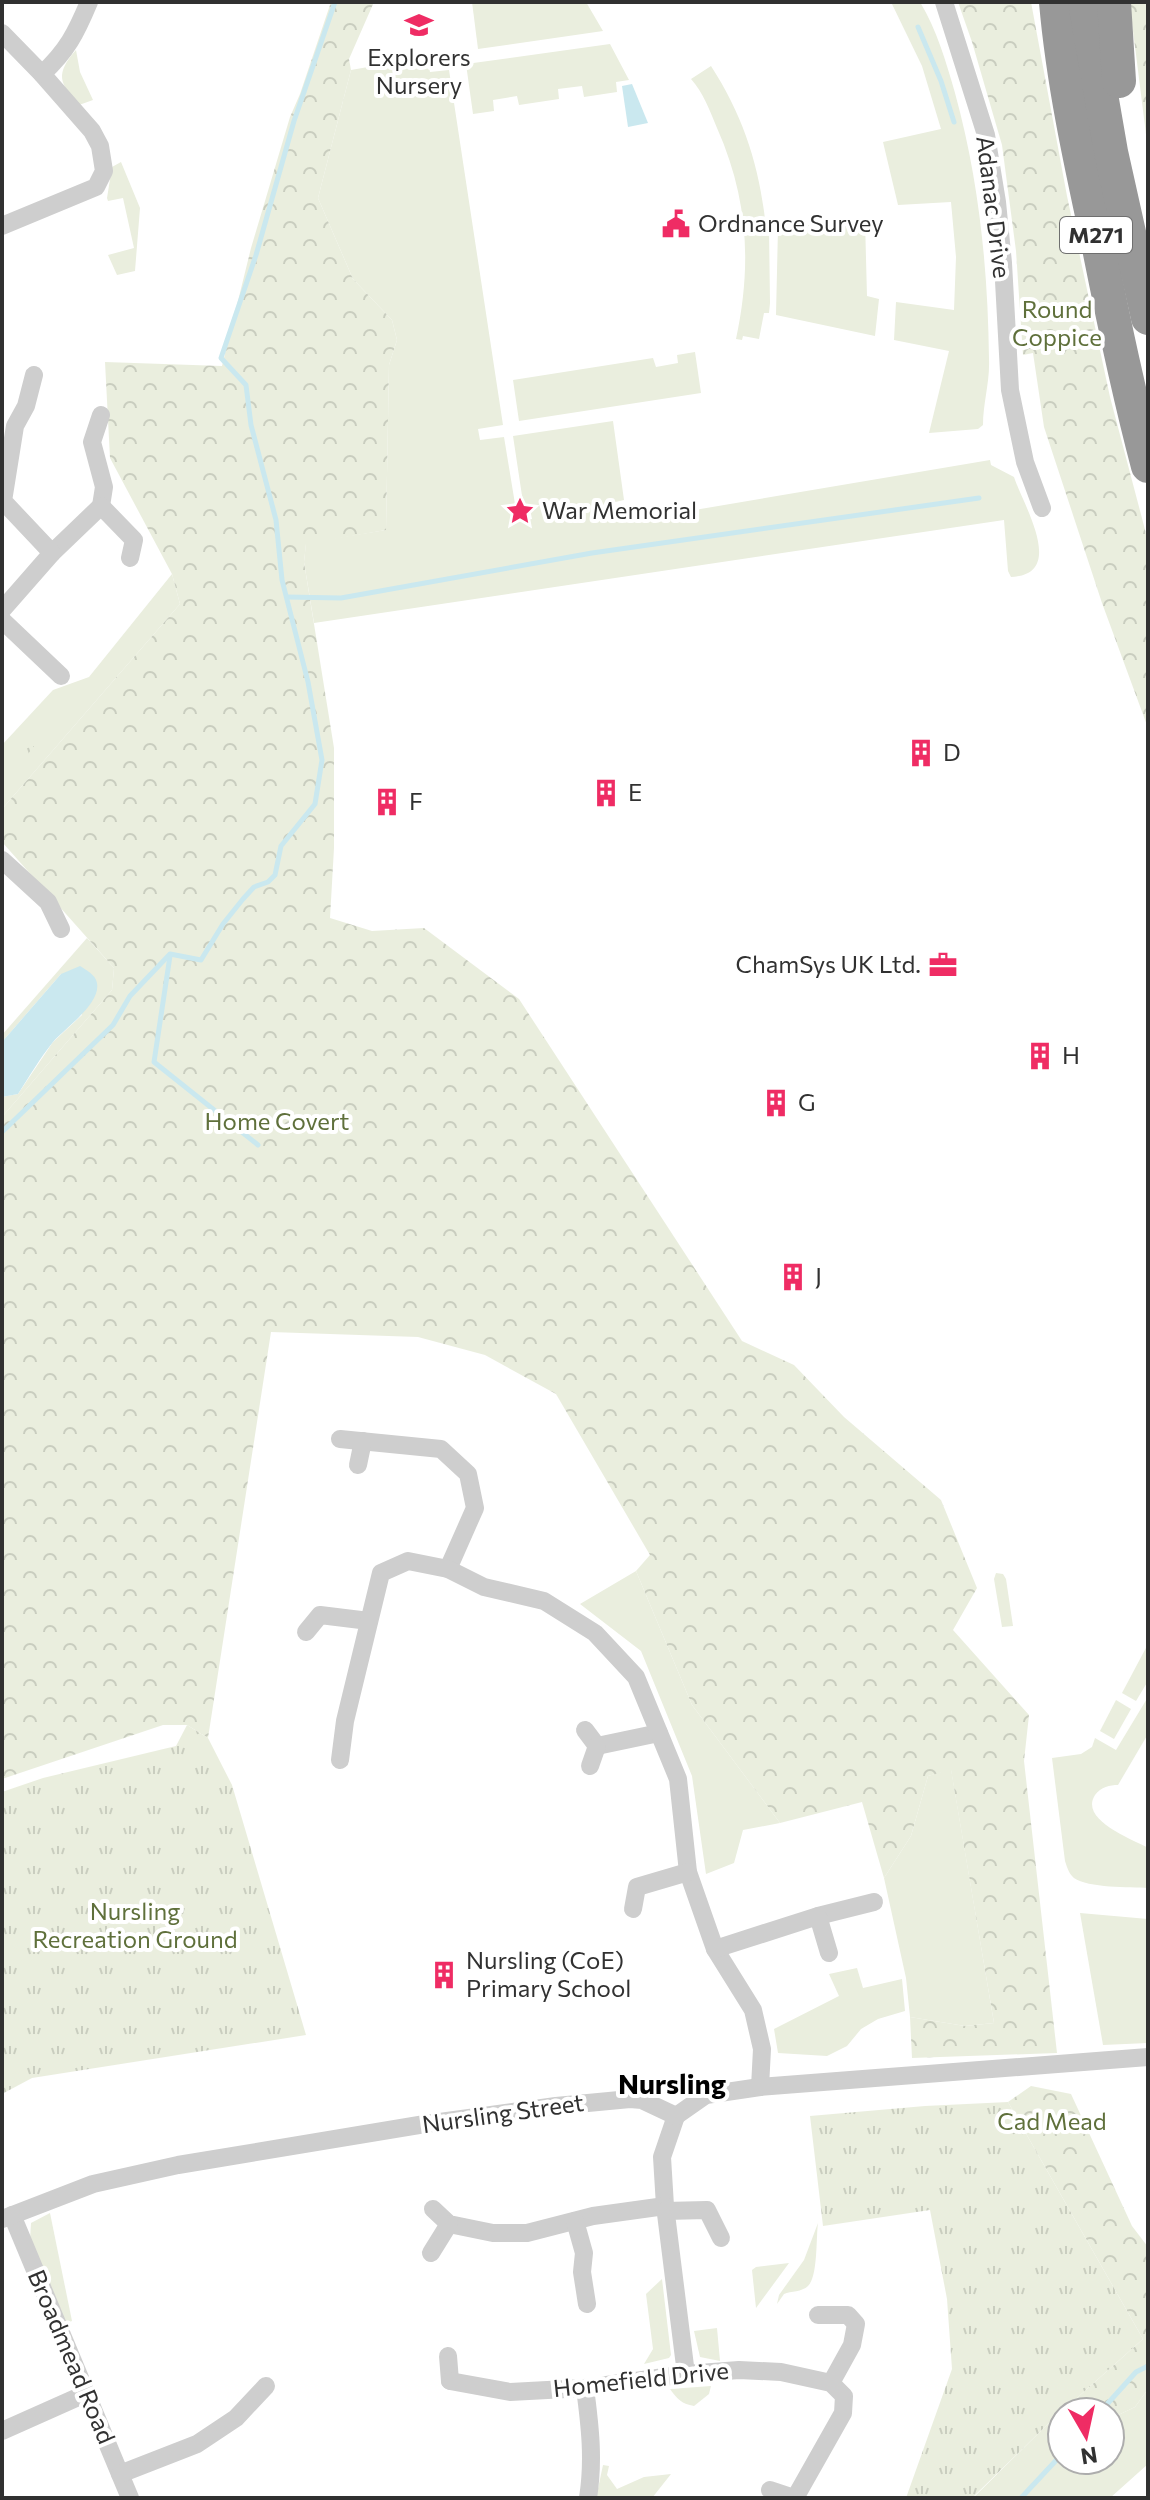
<svg xmlns="http://www.w3.org/2000/svg" width="1150" height="2500" viewBox="0 0 1150 2500" font-family="Commissioner,sans-serif">
	<style>
		.grass { fill: #eaeede }
		.forest { fill: url(#forest-crowns) }
		.park { fill: url(#park-tufts) }
		.water { fill: #cae8ef }
		.lines { fill: none; stroke-linecap: round; stroke-linejoin: round }
		.stream { stroke: #cae8ef; stroke-width: 5 }
		.minor { stroke: #cecece; stroke-width: 18 }
		.motorway { stroke: #989898; stroke-width: 34 }
		.labels { text-anchor: middle; stroke-width: 8; stroke-linejoin: round; paint-order: stroke }
		.shield { fill: #fff; stroke: #6f6f6f; stroke-width: 2 }
		.shield-label { font-size: 22px; font-weight: bold; fill: #313131 }
		.poi-label { font-size: 24px; fill: #313131; stroke: #fff; text-anchor: start }
		.street-label { font-size: 24px; fill: #313131; stroke: #fff }
		.park-label { font-size: 24px; fill: #5f703b; stroke: #fff }
		.quarter-label { font-size: 28px; font-weight: bold; fill: #000; stroke: #fff }
	</style>
	<defs>
		<pattern id="forest-crowns" width="20" height="18" patternUnits="userSpaceOnUse" patternTransform="scale(2)"><rect width="20" height="18" fill="#eaeede"/><path d="M2 6a3 3 0 1 1 6 0M12 15a3 3 0 1 1 6 0" fill="none" stroke="#c9cdbf"/></pattern>
		<pattern id="park-tufts" width="24" height="20" patternUnits="userSpaceOnUse" patternTransform="scale(2)"><rect width="24" height="20" fill="#eaeede"/><path d="M3 7l-1-3M5 7V3M7 7l1-3M15 17l-1-3M17 17v-4M19 17l1-3" fill="none" stroke="#c9cdbf"/></pattern>
	</defs>
	<rect width="100%" height="100%" fill="#fff"/>
	<g class="grass">
		<polygon points="472,2 586,2 603,31 478,49"/>
		<path d="M891,2H920C937,30 946,62 955,93C979,180 988,269 989,359C990,382 983,403 983,425L978,429L929,433L949,351L894,340L896,302L954,310L956,257L951,202L898,205L883,142L941,129L922,66Z"/>
		<polygon points="610,44 629,80 616,82 617,92 584,97 582,86 558,89 559,99 519,105 517,96 493,100 494,111 473,114 466,64"/>
		<path d="M76,50L80,72L93,100L79,105C59,83 55,74 76,50Z"/>
		<path d="M413,59L414,64L428,63L430,72L449,70L503,425L478,429L480,440L504,437L516,510L513,511L515,522L532,519L530,509H524L513,436L613,421L624,500L611,503L615,521L671,514L990,460L991,465L1014,477C1022,503 1068,575 1011,577L1008,571L1004,520L314,623L304,562L306,543L386,530L389,365L397,340L392,320L353,279L318,198L351,70Z"/>
		<path d="M711,66C744,117 760,168 766,228L769,229L770,303L769,313H764L759,339L743,336L742,340L736,339C752,264 748,198 717,128C710,111 703,92 691,79Z"/>
		<polygon points="121,162 140,208 135,271 117,275 108,255 134,248 123,198 108,201 107,198 112,167"/>
		<polygon points="865,220 867,296 879,299 875,336 776,315 778,228"/>
		<polygon points="695,352 701,393 519,421 513,380 653,358 656,367 678,363 677,355"/>
		<polygon points="172,574 180,604 2,809 2,745 53,690 89,677"/>
		<polygon points="87,938 114,968 112,990 2,1117 2,1097 18,1094 53,1042 82,1015 61,974 2,1042 2,1035"/>
		<polygon points="636,1571 692,1705 780,1823 743,1830 734,1863 706,1874 692,1776 641,1651 580,1604"/>
		<polygon points="996,1573 1003,1574 1006,1579 1013,1626 1002,1627 994,1579"/>
		<polygon points="1148,1644 1148,1681 1136,1701 1122,1693"/>
		<path d="M1148,1697V1734L1118,1785C1110,1785 1101,1787 1095,1795C1079,1820 1132,1839 1148,1848V1888C1130,1887 1088,1888 1074,1878C1069,1874 1067,1867 1065,1861L1052,1758L1081,1754L1092,1747L1095,1738L1116,1750Z"/>
		<polygon points="1116,1700 1131,1709 1114,1739 1100,1731"/>
		<polygon points="951,1769 994,2023 965,2026 910,2017 906,1978 884,1878 911,1836 928,1776"/>
		<polygon points="1080,1913 1148,1919 1148,2043 1103,2045"/>
		<polygon points="857,1968 863,1988 902,1979 905,2011 878,2019 861,2029 847,2046 827,2056 778,2053 774,2029 839,1996 829,1974"/>
		<polygon points="50,2213 72,2321 64,2324 30,2240 31,2223"/>
		<path d="M818,2223C816,2237 818,2277 808,2286C802,2292 791,2291 784,2294L777,2304L779,2295L804,2260Z"/>
		<polygon points="789,2263 756,2308 752,2270 756,2267"/>
		<polygon points="662,2279 671,2355 669,2358 644,2364 653,2349 646,2294"/>
		<polygon points="717,2328 720,2361 700,2357 694,2331"/>
		<path d="M711,2386L709,2394L694,2406C682,2404 677,2399 670,2389Z"/>
		<polygon points="1148,2389 1148,2464 1110,2498 973,2498 1050,2422 1062,2448 1062,2460 1102,2468 1120,2445 1110,2419 1135,2407"/>
		<polygon points="603,2465 609,2466 607,2475 617,2489 644,2477 671,2474 652,2498 596,2498"/>
	</g>
	<g class="forest">
		<polygon points="331,2 374,2 349,59 351,70 318,198 353,279 392,320 397,340 389,365 386,530 306,544 304,562 334,748 334,848 330,918 372,931 424,928 519,999 742,1341 794,1365 844,1417 941,1500 977,1588 953,1630 1029,1715 1024,1761 1057,2053 912,2058 910,2017 965,2026 994,2023 951,1770 928,1776 911,1836 884,1878 862,1802 780,1823 692,1705 636,1571 650,1555 556,1394 485,1355 418,1337 271,1332 208,1738 187,1725 163,1725 2,1779 2,1117 112,990 114,968 2,842 2,809 180,604 172,574 110,458 105,362 222,366 251,248 290,117 300,94"/>
		<polygon points="958,2 1031,2 1067,196 1110,397 1148,541 1148,728 1102,603 1044,427 1033,353 1023,355 1016,251 1002,145 972,42"/>
		<polygon points="1130,2 1148,2 1148,150 1131,15"/>
		<polygon points="1031,2086 1071,2094 1132,2226 1148,2247 1148,2389 1135,2407 1110,2419 1110,2412 1062,2412 1062,2448 1050,2422 1143,2339 1008,2102"/>
	</g>
	<g class="park">
		<polygon points="45,713 55,718 25,758 13,752"/>
		<polygon points="187,1725 208,1738 232,1785 306,2035 32,2078 2,2094 2,1792 43,1778 176,1746"/>
		<polygon points="1008,2102 1143,2339 1050,2422 972,2498 906,2498 952,2369 947,2299 930,2210 823,2226 810,2116 925,2106"/>
	</g>
	<g class="water">
		<polygon points="632,84 648,123 628,127 622,86"/>
		<path d="M80,966C86,970 96,975 97,983C101,1004 65,1028 53,1042C40,1058 29,1077 18,1094L2,1097V1042L61,974Z"/>
	</g>
	<g class="lines">
		<g class="stream">
			<polyline points="918,27 941,81 954,122"/>
			<polyline points="287,597 341,598 592,553 979,498"/>
			<polyline points="170,956 154,1062 258,1145"/>
			<polyline points="2,1132 113,1025 130,996 170,954 201,960 223,924 243,899 254,887 268,882 275,875 281,846 315,804 322,760 308,682 282,580 276,520 251,425 246,385 221,358 256,255 294,121 335,2"/>
			<polyline points="1100,2412 1136,2372 1148,2366"/>
			<polyline points="1021,2498 1062,2454"/>
		</g>
		<g class="minor">
			<polyline points="944,2 986,135 997,202 1003,263 1010,390 1025,462 1042,508"/>
			<polyline points="2,33 42,74 92,131 100,146 104,171 96,187 2,226"/>
			<path d="M42,74C67,51 76,33 89,2"/>
			<polyline points="101,506 104,487 92,442 101,415"/>
			<polyline points="52,553 101,506 134,540 130,558"/>
			<polyline points="2,610 52,553 3,501 15,426 26,406 34,375"/>
			<polyline points="2,620 61,676"/>
			<polyline points="2,860 48,902 61,929"/>
			<polyline points="340,1439 441,1449 468,1474 475,1508 448,1569"/>
			<polyline points="358,1465 363,1441"/>
			<polyline points="306,1632 320,1615 369,1621"/>
			<polyline points="585,1730 597,1746 659,1733"/>
			<polyline points="340,1760 345,1721 381,1573 408,1561 448,1569 484,1587 544,1601 595,1633 636,1677 678,1779 688,1872 715,1949 753,2010 762,2049 760,2087"/>
			<polyline points="590,1766 597,1746"/>
			<polyline points="633,1909 637,1887 688,1872"/>
			<polyline points="818,1916 874,1902"/>
			<polyline points="715,1949 818,1916 829,1953"/>
			<polyline points="676,2116 706,2095 760,2087 1148,2057"/>
			<polyline points="676,2116 662,2157 665,2206 686,2374"/>
			<polyline points="433,2209 449,2224 493,2233 527,2233 593,2216 665,2206"/>
			<polyline points="665,2211 707,2210 721,2238"/>
			<polyline points="12,2215 130,2498"/>
			<polyline points="2,2219 93,2184 178,2165 425,2124 556,2106 630,2099 642,2100 676,2116"/>
			<polyline points="575,2221 584,2253 582,2272 587,2304"/>
			<polyline points="431,2253 449,2224"/>
			<polyline points="818,2315 848,2315 856,2324 852,2345 831,2383"/>
			<polyline points="448,2356 450,2381"/>
			<polyline points="450,2381 510,2392 585,2388 686,2374 739,2370 781,2372 831,2383 844,2396 843,2413 795,2498"/>
			<path d="M585,2388C590,2426 594,2460 588,2498"/>
			<polyline points="2,2431 85,2394"/>
			<polyline points="120,2474 197,2444 236,2418 266,2386"/>
			<polyline points="770,2490 794,2498"/>
		</g>
		<g class="motorway">
			<path d="M1056,2C1063,82 1080,160 1097,238C1112,314 1128,391 1148,466"/>
			<polyline points="1085,2 1111,152 1148,318"/>
			<polyline points="1114,2 1119,81"/>
		</g>
	</g>
	<defs>
		<symbol id="school-bare" viewBox="-9 -9 18 18"><path d="M0-5L7-2L0 1L-7-2ZM-4 1L0 2.5L4 1V4Q0 6-4 4Z" fill="#ef2c64" stroke="#fff" stroke-width="2.5" paint-order="stroke"/></symbol>
		<symbol id="civic-bare" viewBox="-9 -9 18 18"><path d="M-.6-6.5H3V-4.5H.6V-3L4-1V1h2V6H-6V1h2V-1L-.6-3ZM-1.2 2.5V6h2.4V2.5Z" fill="#ef2c64" stroke="#fff" stroke-width="2.5" paint-order="stroke"/></symbol>
		<symbol id="sight-bare" viewBox="-9 -9 18 18"><path d="M0-6L1.8-2.2L6-1.7L2.9 1.2L3.7 5.4L0 3.3L-3.7 5.4L-2.9 1.2L-6-1.7L-1.8-2.2Z" fill="#ef2c64" stroke="#fff" stroke-width="2.5" paint-order="stroke"/></symbol>
		<symbol id="building-bare" viewBox="-9 -9 18 18"><path d="M-4-6H4V6H1V3H-1V6H-4ZM-2.5-4.3h1.7v1.8h-1.7ZM.8-4.3h1.7v1.8H.8ZM-2.5-1h1.7V.8h-1.7ZM.8-1h1.7V.8H.8Z" fill="#ef2c64" stroke="#fff" stroke-width="2.5" paint-order="stroke"/></symbol>
		<symbol id="office-bare" viewBox="-9 -9 18 18"><path d="M-6-3h4V-5.5h4V-3h4V5H-6ZM-1-4.5V-3h2v-1.5ZM-6 0V1H6V0Z" fill="#ef2c64" stroke="#fff" stroke-width="2.5" paint-order="stroke"/></symbol>
	</defs>
	<g fill-rule="evenodd">
		<use href="#school-bare" x="399" y="5" width="40" height="40"/>
		<use href="#civic-bare" x="656" y="204" width="40" height="40"/>
		<use href="#sight-bare" x="500" y="491" width="40" height="40"/>
		<use href="#building-bare" x="901" y="733" width="40" height="40"/>
		<use href="#building-bare" x="586" y="773" width="40" height="40"/>
		<use href="#building-bare" x="367" y="782" width="40" height="40"/>
		<use href="#office-bare" x="923" y="945" width="40" height="40"/>
		<use href="#building-bare" x="1020" y="1036" width="40" height="40"/>
		<use href="#building-bare" x="756" y="1083" width="40" height="40"/>
		<use href="#building-bare" x="773" y="1257" width="40" height="40"/>
		<use href="#building-bare" x="424" y="1955" width="40" height="40"/>
	</g>
	<g class="labels">
		<rect class="shield" x="1060" y="217" width="72" height="36" rx="6"/>
		<g class="shield-label">
			<text x="1096" y="243">M271</text>
		</g>
		<g class="poi-label">
			<text x="419" y="66" text-anchor="middle">Explorers<tspan x="419" dy="28">Nursery</tspan></text>
			<text x="698" y="232">Ordnance Survey</text>
			<text x="542" y="519">War Memorial</text>
			<text x="943" y="761">D</text>
			<text x="628" y="801">E</text>
			<text x="409" y="810">F</text>
			<text x="921" y="973" text-anchor="end">ChamSys UK Ltd.</text>
			<text x="1062" y="1064">H</text>
			<text x="798" y="1111">G</text>
			<text x="815" y="1285">J</text>
			<text x="466" y="1969">Nursling (CoE)<tspan x="466" dy="28">Primary School</tspan></text>
		</g>
		<g class="street-label">
			<text transform="translate(993 207) rotate(83)" y="8">Adanac Drive</text>
			<text transform="translate(503 2114) rotate(-8)" y="8">Nursling Street</text>
			<text transform="translate(71 2357) rotate(67)" y="8">Broadmead Road</text>
			<text transform="translate(641 2380) rotate(-6)" y="8">Homefield Drive</text>
		</g>
		<g class="park-label">
			<text x="1057" y="318">Round<tspan x="1057" dy="28">Coppice</tspan></text>
			<text x="277" y="1130">Home Covert</text>
			<text x="135" y="1920">Nursling<tspan x="135" dy="28">Recreation Ground</tspan></text>
			<text x="1052" y="2130">Cad Mead</text>
		</g>
		<g class="quarter-label">
			<text x="672" y="2094">Nursling</text>
		</g>
	</g>
	<rect width="1150" height="2500" fill="none" stroke="#313131" stroke-width="8"/>
	<g transform="translate(1086 2436) rotate(171)"><circle r="38" fill="#ffffff" stroke="#adadad" stroke-width="2"/>
	<path d="M0-6L14 30L0 20L-14 30Z" fill="#ef2c64"/>
	<text y="-12" font-size="22" font-weight="bold" text-anchor="middle" fill="#313131">N</text>
	</g>
</svg>
